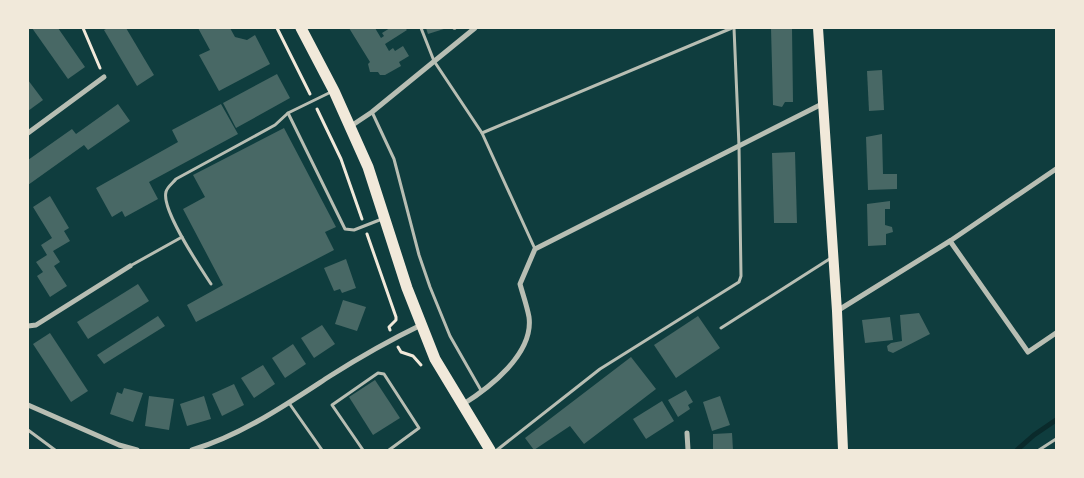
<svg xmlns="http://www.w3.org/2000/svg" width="1084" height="478" viewBox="0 0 1084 478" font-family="'Work Sans',sans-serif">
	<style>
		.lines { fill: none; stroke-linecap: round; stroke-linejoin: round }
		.stream { stroke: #0a2a2b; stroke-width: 5 }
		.building { fill: #486865 }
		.path { stroke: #f1e9da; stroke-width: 3 }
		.service { stroke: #b8beb3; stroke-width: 3 }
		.minor { stroke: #b8beb3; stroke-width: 5 }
		.primary { stroke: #f1e9da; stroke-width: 10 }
		.trunk { stroke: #f1e9da; stroke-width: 11 }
	</style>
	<rect width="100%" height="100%" fill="#0f3d3e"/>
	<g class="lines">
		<polyline class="stream" points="1017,450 1034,435 1056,420"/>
	</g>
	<g class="building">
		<polygon points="32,28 58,28 85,67 68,79"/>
		<polygon points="108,28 126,28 154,75 137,86 104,30"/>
		<polygon points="198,28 230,28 235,37 247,40 255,35 270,64 219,91 199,55 210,50"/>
		<polygon points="349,28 375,28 381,38 384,36 382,33 390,28 405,28 407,30 385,44 389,51 393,48 395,51 403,46 409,56 399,62 401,66 385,75 380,75 378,72 370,72 368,64 370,62"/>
		<polygon points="426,28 447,28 428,34"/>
		<polygon points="771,28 792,28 793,102 785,102 782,107 773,105"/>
		<polygon points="882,70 884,110 869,111 867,71"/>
		<polygon points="277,74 290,98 236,128 223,103"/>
		<polygon points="28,80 43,100 28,111"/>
		<polygon points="118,104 130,121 88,150 84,145 28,185 28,160 72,129 76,134"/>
		<polygon points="221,104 238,134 149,182 158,199 125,217 122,211 112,217 96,188 178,142 172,130"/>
		<polygon points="284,128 336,227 325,232 334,250 196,322 187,305 223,285 183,209 205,197 193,175"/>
		<polygon points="882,134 883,174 897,174 897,189 868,190 866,137"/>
		<polygon points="795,152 797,223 774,223 772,153"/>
		<polygon points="50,196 69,228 64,231 70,241 53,251 60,262 54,266 67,286 50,297 37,276 43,272 36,262 47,255 41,245 52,238 33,207"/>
		<polygon points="890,201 890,209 885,209 885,225 892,227 893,232 886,234 886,245 868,246 867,204"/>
		<polygon points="346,259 356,288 342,293 340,289 334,291 324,268"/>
		<polygon points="138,284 149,301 88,339 77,322"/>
		<polygon points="343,300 366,307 357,331 335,324"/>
		<polygon points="919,313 930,334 893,353 888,351 887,346 891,343 902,341 900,315"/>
		<polygon points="158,316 165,326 104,364 97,355"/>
		<polygon points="698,316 720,348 676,378 654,345"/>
		<polygon points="890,317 893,340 865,343 862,320"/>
		<polygon points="322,325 335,344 314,358 301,338"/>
		<polygon points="50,333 88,391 71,402 33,344"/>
		<polygon points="293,344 306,364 285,378 272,358"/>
		<polygon points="631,357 656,389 584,444 570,426 534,450 525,438"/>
		<polygon points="263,365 275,384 254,398 241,378"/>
		<polygon points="375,380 400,418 373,435 349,397"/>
		<polygon points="234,384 244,405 222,416 212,394"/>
		<polygon points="124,388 143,393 133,422 110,414 117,392 122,394"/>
		<polygon points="686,390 693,402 688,405 690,409 678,417 668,400"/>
		<polygon points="149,396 174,399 169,430 145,426"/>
		<polygon points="204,396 211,419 187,426 180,404"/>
		<polygon points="720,396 730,425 712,431 703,402"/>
		<polygon points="662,401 674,421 646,439 633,419"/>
		<polygon points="732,433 733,450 713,450 713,434"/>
	</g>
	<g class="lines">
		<g class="path">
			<polyline points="83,28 100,68"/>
			<polyline points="277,28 310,94"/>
			<polyline points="454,28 455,28"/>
			<polyline points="317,109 341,159 362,219"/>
			<polyline points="367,234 396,317 396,320 389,327 390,330"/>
			<polyline points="398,347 401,352 413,356 421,365"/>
		</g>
		<g class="service">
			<polyline points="421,28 434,61 482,133 535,249"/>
			<polyline points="331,92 288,113 345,229 354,230 382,219"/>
			<polyline points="372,112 394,159 419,255 430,287 450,336 482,392"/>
			<polyline points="482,133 732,28"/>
			<polyline points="130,266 182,237"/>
			<path d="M211,284C200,267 161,210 166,192C167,187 173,183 176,179L275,125L288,113"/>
			<polyline points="721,328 831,258"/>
			<polyline points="289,403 322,450"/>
			<polyline points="28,430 55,450"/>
			<polyline points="363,450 332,405 378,373 384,374 419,428 389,450"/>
			<polyline points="497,450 600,369 739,282 741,276 739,146 734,28"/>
			<polyline points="1039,450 1056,439"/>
		</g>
		<g class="minor">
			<polyline points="351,126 372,112 475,28"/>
			<polyline points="28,133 104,77"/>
			<polyline points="950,241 1028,352 1056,333"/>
			<polyline points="837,311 950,241 1056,169"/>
			<polyline points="28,326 36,325 130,266"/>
			<polyline points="28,405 119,445 137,450"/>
			<path d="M462,405C489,388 534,354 529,317C527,306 523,295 520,284L535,249L822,104"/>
			<polyline points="687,433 688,450"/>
			<path d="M192,450C242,435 287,404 330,376C360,357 390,340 421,325"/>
		</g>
		<polyline class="primary" points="818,28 837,311 843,450"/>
		<polyline class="trunk" points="301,28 334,91 368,167 407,288 435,359 490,450"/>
	</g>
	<rect width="1084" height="478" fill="none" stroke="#f1e9da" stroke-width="58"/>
</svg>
